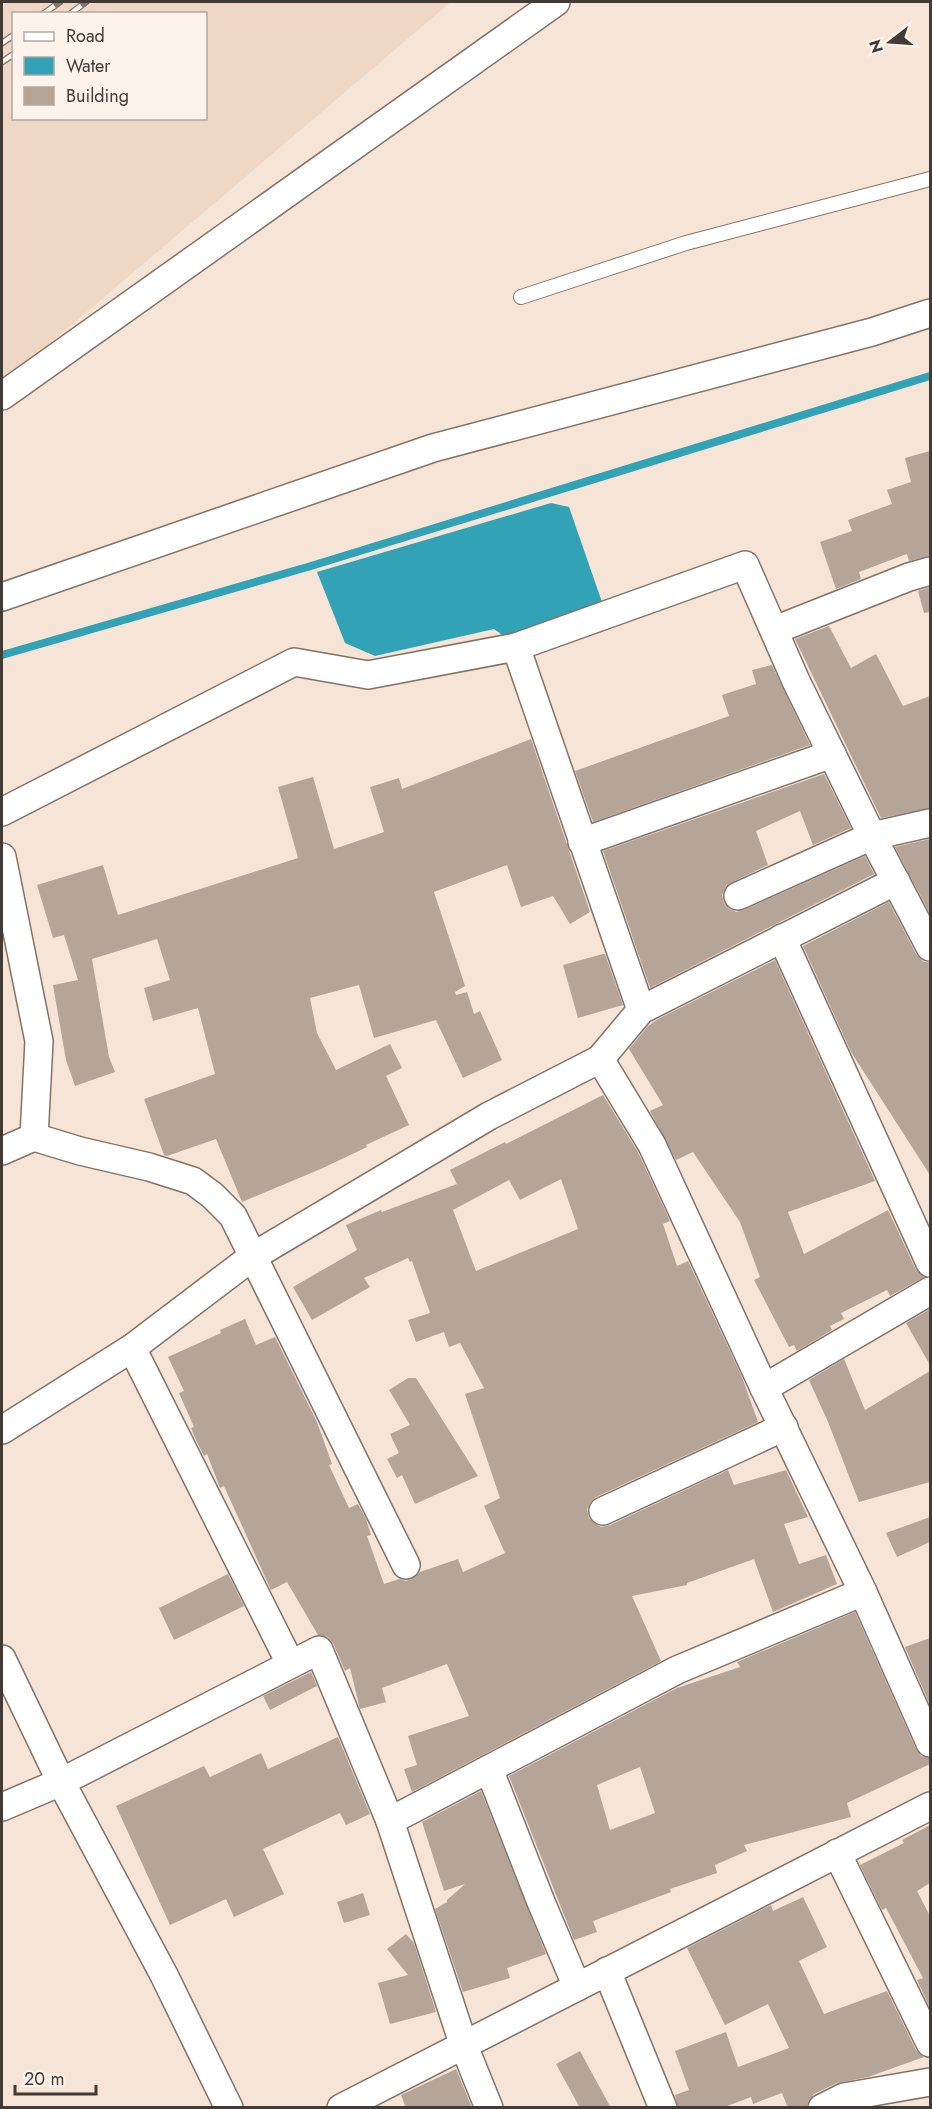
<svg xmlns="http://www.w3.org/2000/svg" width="932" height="2109" viewBox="0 0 932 2109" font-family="Jost,sans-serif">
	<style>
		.built { fill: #eed7c4; fill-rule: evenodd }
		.water { fill: #32a2b7 }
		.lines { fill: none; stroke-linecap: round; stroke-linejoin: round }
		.stream { stroke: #32a2b7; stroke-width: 8 }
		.building { fill: #b5a598; fill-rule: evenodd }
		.lane-casing { stroke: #827366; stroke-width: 16 }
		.street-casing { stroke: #827366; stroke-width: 30 }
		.lane { stroke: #fff; stroke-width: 14 }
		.street { stroke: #fff; stroke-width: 27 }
		.rail-casing { stroke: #81776e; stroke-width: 7 }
		.rail { stroke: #fef3eb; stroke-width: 4.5; stroke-dasharray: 14; stroke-linecap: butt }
	</style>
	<rect width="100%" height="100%" fill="#f6e5d6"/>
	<path class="built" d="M2,2H451L2,384ZM14,14H206V118H14Z"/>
	<polygon class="water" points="551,503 569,507 603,605 508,639 494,629 375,656 345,643 317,572"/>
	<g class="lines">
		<polyline class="stream" points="2,655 311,566 930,376"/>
	</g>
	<g class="building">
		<polygon points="930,451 930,556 909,561 907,554 859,572 861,579 836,589 820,542 852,531 848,520 892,504 887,490 911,482 905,458"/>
		<polygon points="930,587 930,612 924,613 918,591"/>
		<polygon points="829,626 851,668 876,654 903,706 930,696 930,808 881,818 795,639"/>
		<polygon points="772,665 810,745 593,822 575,771 729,716 722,695 756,684 752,670"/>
		<polygon points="531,739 590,912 570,924 553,896 521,907 507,865 434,892 465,986 455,992 456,995 467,992 474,1014 480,1011 502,1060 463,1078 436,1020 374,1038 359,985 310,998 317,1033 336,1070 390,1044 402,1068 386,1076 409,1125 366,1145 367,1147 323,1168 242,1202 216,1139 167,1156 164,1155 144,1099 215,1074 198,1008 153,1021 144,988 170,980 157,939 92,959 109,1057 115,1072 75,1086 66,1060 53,985 78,980 64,935 53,938 37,885 103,865 118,915 298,858 278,787 313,777 334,849 384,832 370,787 399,778 402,789"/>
		<polygon points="824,774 851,828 813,845 800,811 756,831 768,865 732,882 726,886 722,895 724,903 729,909 736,912 744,910 865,856 874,874 650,988 603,851"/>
		<polygon points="930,839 930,914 895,847"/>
		<polygon points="889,902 916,954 922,961 930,963 930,1175 851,1052 803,946"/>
		<polygon points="603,954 605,954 623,1005 578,1018 563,965"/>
		<polygon points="775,960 875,1181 788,1212 804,1254 888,1210 916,1270 924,1277 890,1296 887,1290 841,1313 844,1319 830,1326 832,1330 797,1351 794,1345 789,1347 754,1280 760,1277 740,1222 693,1152 676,1160 650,1111 663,1105 629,1049 648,1026 658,1019"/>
		<path d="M603,1095L638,1152L670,1221L663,1224L677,1266L688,1261L742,1377L758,1422L596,1497L591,1502L587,1509L589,1518L594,1523L601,1527L610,1525L728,1470L734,1485L786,1470L808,1517L784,1524L799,1564L826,1555L837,1584L773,1612L754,1559L687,1583V1585L632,1596L661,1661L412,1792L404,1769L417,1765L408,1736L469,1716L447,1664L382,1688L386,1702L360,1709L350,1668L345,1671L333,1643L328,1637L318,1635L287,1582L271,1590L224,1486L220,1488L207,1454L204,1456L196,1440L191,1428L194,1427L179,1393L184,1391L168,1357L221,1333L220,1330L245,1319L256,1345L275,1337L317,1422L332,1464L329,1465L349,1508L358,1504L366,1519L371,1535L367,1536L384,1584L399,1579L406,1581L412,1579L420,1572L458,1559L463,1572L505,1553L484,1506L500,1498L465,1394L484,1388L460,1343L449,1347L444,1332L416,1342L408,1320L430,1313L412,1261L410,1262L408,1258L364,1278L370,1287L312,1320L293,1287L357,1250L346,1225L381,1210L382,1212L457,1184L450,1170L505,1142L506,1144ZM561,1179L578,1229L476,1271L453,1210L509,1180L520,1200Z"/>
		<polygon points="930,1309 930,1365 906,1323"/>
		<polygon points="844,1359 865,1410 930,1371 930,1482 859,1502 828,1422 809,1380"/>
		<polygon points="408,1378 416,1378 478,1476 415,1504 402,1475 397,1478 387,1459 399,1453 390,1434 410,1425 389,1390"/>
		<polygon points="930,1517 930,1542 897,1557 886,1533"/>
		<polygon points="228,1574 244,1606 174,1640 159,1608"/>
		<path d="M855,1612L916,1749L921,1756L930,1758V1764L847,1803L851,1817L744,1845L747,1851L715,1865L717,1873L670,1889L671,1892L593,1921L597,1932L574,1940L509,1776L677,1688L740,1667L737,1662ZM640,1767L655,1813L610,1830L597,1785Z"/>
		<polygon points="930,1638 930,1705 905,1647"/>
		<polygon points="311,1672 317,1686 270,1710 263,1696"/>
		<polygon points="338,1737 370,1814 346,1825 340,1813 263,1849 284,1894 234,1917 226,1899 170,1925 116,1806 204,1766 210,1777 261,1753 268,1769"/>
		<polygon points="481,1791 546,1954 507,1968 510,1978 463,1992 435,1909 447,1902 447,1900 465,1884 444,1891 422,1822"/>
		<polygon points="930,1825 930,1883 917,1891 930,1916 930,2008 917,1980 923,1978 886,1908 882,1910 860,1865 904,1843 902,1840"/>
		<polygon points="363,1893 370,1915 344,1923 337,1902"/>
		<polygon points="803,1897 827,1947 799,1961 824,2014 887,1991 916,2050 924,2057 868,2077 837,2083 814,2094 809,2100 806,2108 788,2108 782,2093 753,2104 751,2097 722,2108 678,2108 675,2095 689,2090 675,2051 726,2032 738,2067 789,2048 768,2004 725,2025 687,1948 771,1905 773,1911"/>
		<polygon points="406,1934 414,1943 436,2012 390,2024 378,1983 408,1975 387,1949"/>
		<polygon points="580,2051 611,2108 580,2108 556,2064"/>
		<polygon points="456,2069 472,2108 406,2108 401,2095"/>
	</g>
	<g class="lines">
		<defs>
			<polyline id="lane" points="521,297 686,243 930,179"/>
			<g id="street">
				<polyline points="2,396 556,2"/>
				<polyline points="2,597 433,448 872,332 930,313"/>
				<polyline points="775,630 909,577 930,571"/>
				<polyline points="516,647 745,565 796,681 872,836 930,947"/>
				<polyline points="2,812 294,662 368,675 516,647 641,1010"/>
				<polyline points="582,842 832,754"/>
				<polyline points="2,857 39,1041 34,1137 80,1151 149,1167 193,1181 212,1195 233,1216 406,1565"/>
				<polyline points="738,896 872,836 930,823"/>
				<polyline points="782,938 930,1263"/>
				<polyline points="600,1059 641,1010 896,881"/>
				<polyline points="2,1151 34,1137"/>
				<polyline points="132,1348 290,1663"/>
				<polyline points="764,1388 930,1291"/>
				<polyline points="2,1430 132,1348 252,1257 489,1116 600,1059 652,1145 764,1388 863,1592 930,1743"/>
				<polyline points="603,1511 784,1427"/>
				<polyline points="2,1659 61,1782 164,1975 229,2108"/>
				<polyline points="489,1769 541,1902 577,1987"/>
				<polyline points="2,1807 61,1782 319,1650 390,1821 677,1670 863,1592"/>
				<polyline points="390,1821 464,2046 489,2108"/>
				<polyline points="837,1853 930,2043"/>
				<polyline points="607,1971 663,2108"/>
				<polyline points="341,2108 930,1806"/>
				<polyline points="822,2108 844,2097 930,2082"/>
			</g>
		</defs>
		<use href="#lane" class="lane-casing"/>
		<use href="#street" class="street-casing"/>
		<use href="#lane" class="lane"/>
		<use href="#street" class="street"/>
		<defs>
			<g id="rail">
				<polyline points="43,14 60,2"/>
				<polyline points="70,14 86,2"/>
				<polyline points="2,43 14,35"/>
				<polyline points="2,62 14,54"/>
			</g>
		</defs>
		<use href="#rail" class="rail-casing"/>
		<use href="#rail" class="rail"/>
	</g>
	<rect width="932" height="2109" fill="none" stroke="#413a35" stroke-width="6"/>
	<rect x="12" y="12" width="195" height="108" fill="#fef3eb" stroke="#b2a9a2" stroke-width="1.5"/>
	<rect x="24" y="32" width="30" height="9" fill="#ffffff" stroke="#b2a9a2" stroke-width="1.5"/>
	<text x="66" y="42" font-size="18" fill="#413a35">Road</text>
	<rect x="24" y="57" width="30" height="18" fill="#32a2b7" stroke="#b2a9a2" stroke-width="1.5"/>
	<text x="66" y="72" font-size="18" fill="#413a35">Water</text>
	<rect x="24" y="87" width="30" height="18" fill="#b5a598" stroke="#b2a9a2" stroke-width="1.5"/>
	<text x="66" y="102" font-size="18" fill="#413a35">Building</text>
	<g transform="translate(890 42) rotate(253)" stroke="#fef3eb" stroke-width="4.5" paint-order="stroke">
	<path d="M0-4.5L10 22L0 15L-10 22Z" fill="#413a35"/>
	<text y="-9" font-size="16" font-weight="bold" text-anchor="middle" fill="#413a35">N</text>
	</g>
	<path d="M15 2085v9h81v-9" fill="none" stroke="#413a35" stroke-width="3"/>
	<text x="24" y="2085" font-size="18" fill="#413a35" stroke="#fef3eb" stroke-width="4.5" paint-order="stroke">20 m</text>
</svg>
